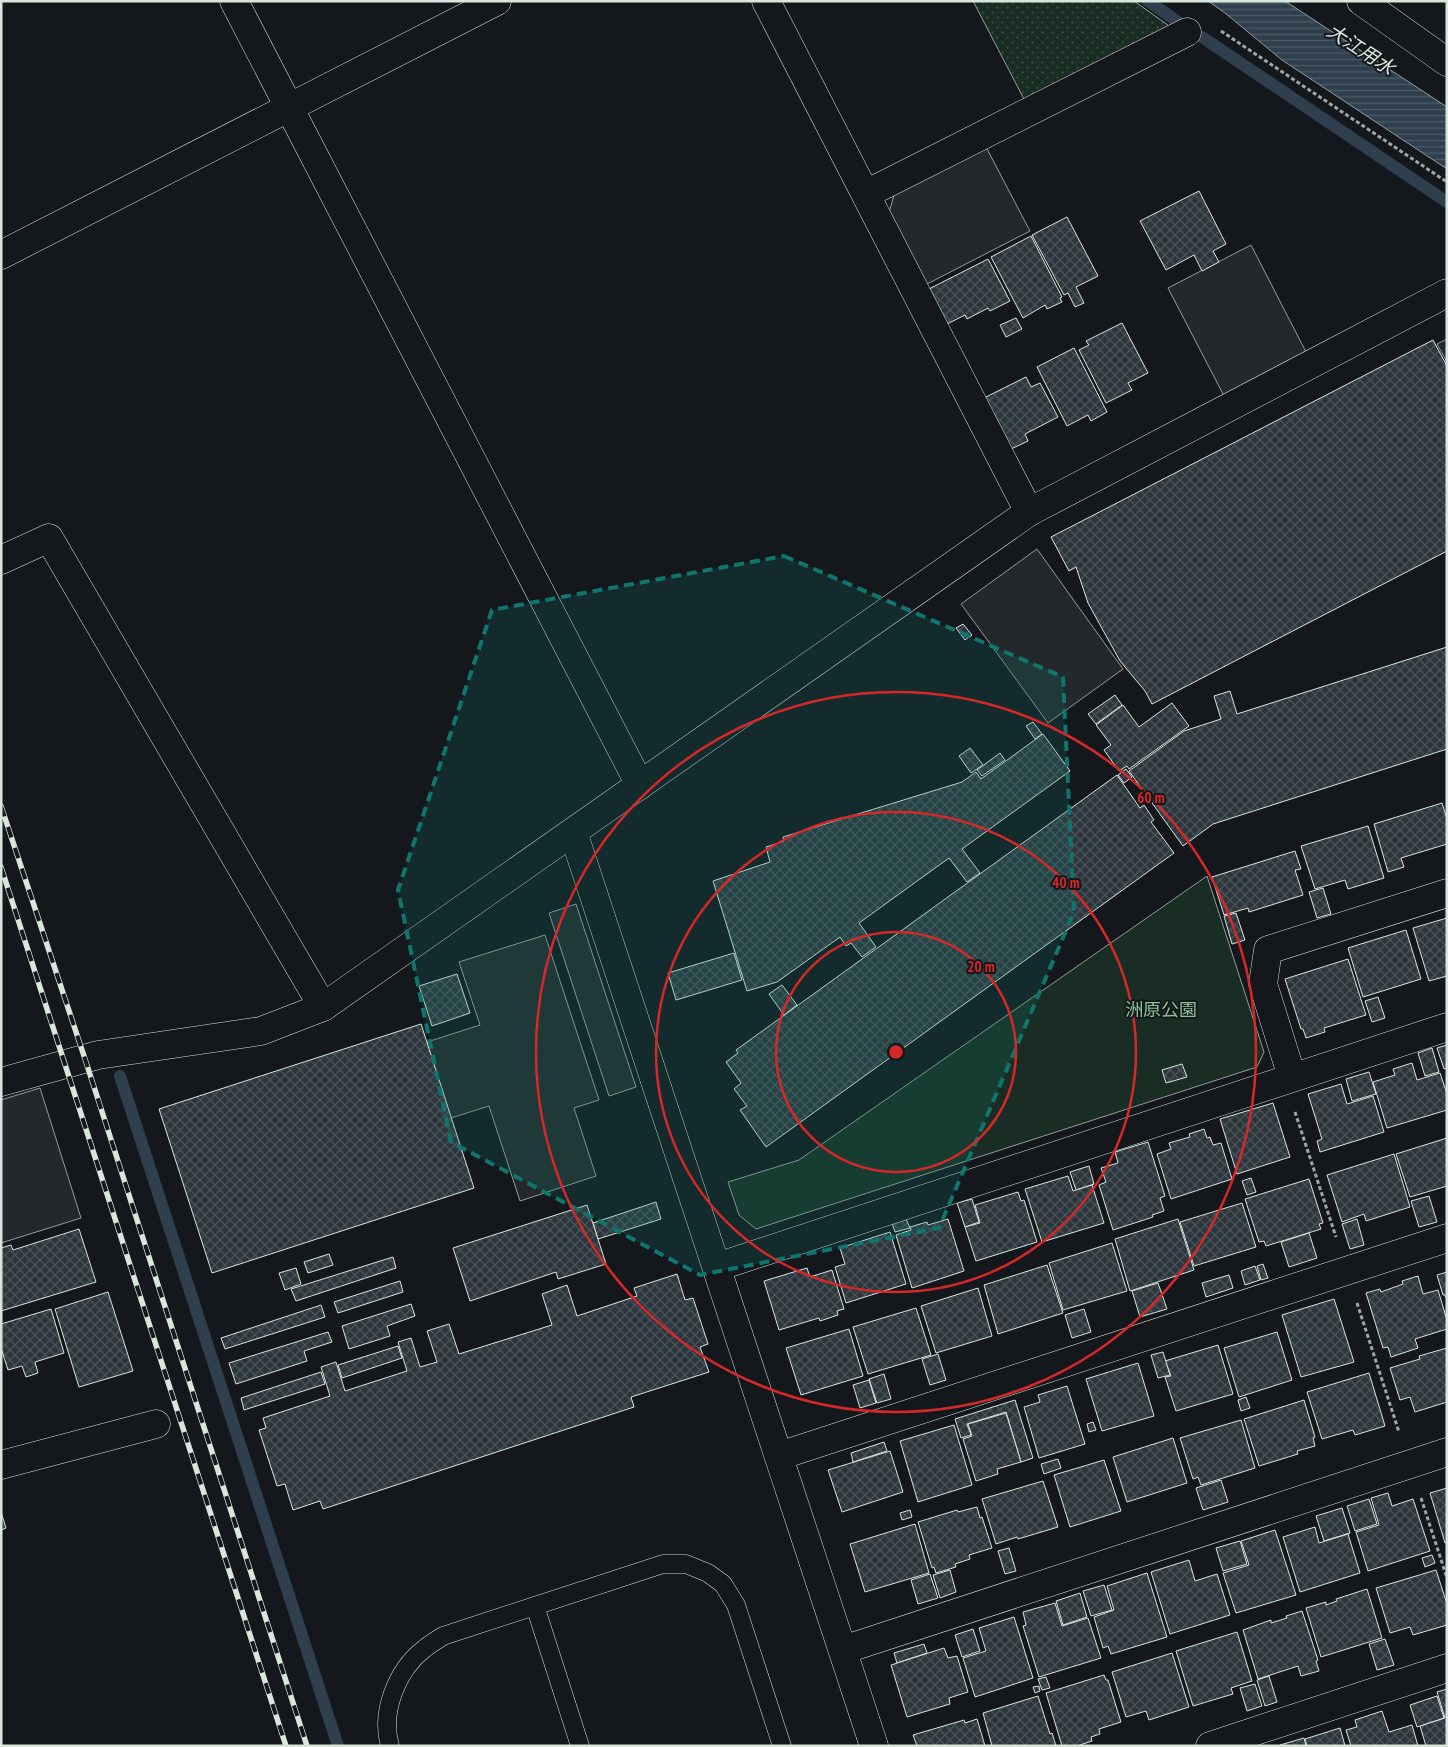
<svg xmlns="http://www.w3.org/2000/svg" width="1448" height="1747" viewBox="0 0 1448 1747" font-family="'PT Sans Narrow','Noto Sans JP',sans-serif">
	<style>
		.grass { fill: url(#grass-dots); stroke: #939e99 }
		.park { fill: #1a2d24; stroke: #939e99 }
		.parking { fill: #24282b; stroke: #939e99 }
		.water { fill: url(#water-rules); stroke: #939e99 }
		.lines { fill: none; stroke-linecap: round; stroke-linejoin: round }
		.stream { stroke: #2f3f4d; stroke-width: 12 }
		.building { fill: url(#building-cross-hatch); stroke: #d8e6dc }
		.lane-casing { stroke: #d8e6dc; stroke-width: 19 }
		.street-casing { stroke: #d8e6dc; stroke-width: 29 }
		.path { stroke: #9da8a2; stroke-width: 3; stroke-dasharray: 4 2.5; stroke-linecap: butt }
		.lane { stroke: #14181c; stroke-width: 18 }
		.street { stroke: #14181c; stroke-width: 28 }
		.rail-casing { stroke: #d8e6dc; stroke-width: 5.5 }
		.rail { stroke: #14181c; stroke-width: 4; stroke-dasharray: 11; stroke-linecap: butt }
		.marked { fill: #0f766e; fill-opacity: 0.2; stroke: #0f766e; stroke-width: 4; stroke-dasharray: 10 6; stroke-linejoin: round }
		.ring { fill: none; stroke: #d62828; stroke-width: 2.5 }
		.labels { text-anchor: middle; stroke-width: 4; stroke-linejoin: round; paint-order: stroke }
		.park-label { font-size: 18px; fill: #8ac095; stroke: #14181c }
		.water-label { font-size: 19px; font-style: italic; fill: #d8e6dc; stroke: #14181c }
		.centre { fill: #d62828; stroke: #14181c; stroke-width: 2.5 }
		.ring-label { font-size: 15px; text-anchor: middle; font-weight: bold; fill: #d62828; stroke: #14181c; stroke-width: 4; stroke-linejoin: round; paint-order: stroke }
	</style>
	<defs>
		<pattern id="grass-dots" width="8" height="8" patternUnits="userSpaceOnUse" patternTransform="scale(1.25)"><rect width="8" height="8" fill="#1a2d24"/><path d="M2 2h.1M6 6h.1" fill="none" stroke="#3b4b43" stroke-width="1.8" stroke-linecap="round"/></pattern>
		<pattern id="water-rules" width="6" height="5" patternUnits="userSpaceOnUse" patternTransform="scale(1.25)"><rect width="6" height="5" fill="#2f3f4d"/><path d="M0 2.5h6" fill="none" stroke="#4c5b66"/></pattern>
		<pattern id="building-cross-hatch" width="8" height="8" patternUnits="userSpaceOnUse" patternTransform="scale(1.25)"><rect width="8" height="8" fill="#2c363c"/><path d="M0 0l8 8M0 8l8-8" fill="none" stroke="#4a5358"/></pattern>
	</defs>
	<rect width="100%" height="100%" fill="#14181c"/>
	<polygon class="grass" points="973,1 1134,1 1172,28 1026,103"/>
	<polygon class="park" points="1207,876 1264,1052 1257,1067 756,1229 739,1215 728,1182 799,1160"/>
	<g class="parking">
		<polygon points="986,147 1030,231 927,284 889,213 894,195"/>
		<polygon points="1251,245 1306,352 1224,396 1168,288"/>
		<polygon points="1447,339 1447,362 1437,344"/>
		<polygon points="1037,549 1123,669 1048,723 961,604"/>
		<polygon points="576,904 636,1087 609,1096 549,913"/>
		<polygon points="545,935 599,1100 574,1108 596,1176 520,1201 489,1106 451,1118 427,1042 480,1025 459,962"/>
		<polygon points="40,1088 81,1218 1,1243 1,1100"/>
	</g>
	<polygon class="water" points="1208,1 1285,1 1447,107 1447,169 1282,60 1225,13"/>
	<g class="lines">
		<g class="stream">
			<polyline points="1148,1 1177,21"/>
			<polyline points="1202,37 1447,202"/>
			<polyline points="120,1076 338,1746"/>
		</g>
	</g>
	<g class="building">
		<polygon points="1199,191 1226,244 1213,251 1219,262 1202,271 1194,255 1166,270 1140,221"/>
		<polygon points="1067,217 1098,276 1076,287 1084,303 1075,307 1068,293 1064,295 1032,235"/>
		<polygon points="1031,236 1062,297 1060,298 1062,302 1047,309 1045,305 1023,318 991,257"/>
		<polygon points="988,259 1010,301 990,311 988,308 967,319 965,315 945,325 927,290"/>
		<polygon points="1016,318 1022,329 1006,337 1000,325"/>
		<polygon points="1122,323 1148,373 1128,383 1132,390 1106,403 1079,350 1089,345 1086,341"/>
		<polygon points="1433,340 1447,366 1447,551 1152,704 1145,691 1120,661 1088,603 1076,567 1069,571 1051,537"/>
		<polygon points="1074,348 1107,412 1091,421 1088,415 1067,426 1037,367"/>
		<polygon points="1026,377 1031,387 1040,383 1058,417 1025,434 1028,441 1011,449 984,398"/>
		<polygon points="963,624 972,635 965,640 956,628"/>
		<polygon points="1447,647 1447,749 1213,824 1183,846 1129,771 1184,731 1221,719 1214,696 1230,691 1237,714"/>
		<polygon points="1115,695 1122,705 1096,724 1088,714"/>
		<polygon points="1172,703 1189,726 1129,769 1127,766 1119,771 1104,750 1111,745 1096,725 1123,705 1139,727"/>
		<polygon points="1033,722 1042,734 1035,739 1026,726"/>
		<polygon points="1043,734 1070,771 962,849 980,873 967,882 949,858 859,923 876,947 862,957 851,943 846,946 840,937 777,982 747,991 713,881 770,862 766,847 784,841 783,837 962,782 976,772 981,779"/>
		<polygon points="970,748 983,765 971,773 959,756"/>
		<polygon points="1000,753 1005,760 982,776 977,770"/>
		<polygon points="1126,769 1132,777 1124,783 1118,775"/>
		<polygon points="1117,775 1140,808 1144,805 1154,820 1151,822 1174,853 766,1147 740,1110 747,1106 734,1089 741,1083 726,1062 738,1053 736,1050"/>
		<polygon points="1442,803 1447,819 1447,844 1401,858 1404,867 1388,872 1374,824"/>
		<polygon points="1368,826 1384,878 1348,889 1345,880 1315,889 1301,846"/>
		<polygon points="1295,851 1301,869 1295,870 1303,895 1249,912 1248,908 1224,915 1212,877"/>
		<polygon points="1323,888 1331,914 1317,918 1309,892"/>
		<polygon points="1236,913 1245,940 1232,944 1224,916"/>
		<polygon points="1447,918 1447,976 1429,981 1413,928"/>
		<polygon points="1406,930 1421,979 1363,997 1348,948"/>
		<polygon points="734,953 742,980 676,1000 668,973"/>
		<polygon points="1348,959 1366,1015 1324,1028 1325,1032 1306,1038 1303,1029 1301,1029 1285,979"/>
		<polygon points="457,974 470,1013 432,1026 419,986"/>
		<polygon points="782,985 797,1005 784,1015 769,994"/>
		<polygon points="1378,997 1385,1018 1372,1022 1365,1001"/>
		<polygon points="421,1024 474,1188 212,1273 159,1109"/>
		<polygon points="1447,1045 1447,1068 1444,1069 1437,1048"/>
		<polygon points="1432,1048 1439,1072 1425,1076 1418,1053"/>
		<polygon points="1412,1063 1417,1080 1440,1073 1447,1094 1447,1110 1387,1128 1373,1082 1395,1075 1393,1069"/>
		<polygon points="1182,1064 1187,1077 1166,1083 1162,1070"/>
		<polygon points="1369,1072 1376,1094 1352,1101 1346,1079"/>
		<polygon points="1341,1084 1347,1104 1373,1096 1384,1132 1320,1152 1317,1141 1322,1139 1308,1094"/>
		<polygon points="1273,1103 1290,1157 1237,1174 1220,1119"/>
		<polygon points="1204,1129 1207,1138 1210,1137 1213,1145 1221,1143 1232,1179 1171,1199 1157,1154 1171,1149 1169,1143 1190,1137 1189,1134"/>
		<polygon points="1447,1138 1447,1186 1410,1197 1396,1154"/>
		<polygon points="1148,1142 1165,1196 1160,1198 1164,1211 1152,1215 1153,1217 1113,1230 1099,1185 1106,1182 1101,1168 1118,1163 1115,1152"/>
		<polygon points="1394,1154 1410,1207 1366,1221 1364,1214 1342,1222 1327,1175"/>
		<polygon points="1089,1166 1094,1184 1076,1190 1070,1172"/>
		<polygon points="1068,1176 1073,1191 1092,1185 1104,1223 1042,1242 1025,1189"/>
		<polygon points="1251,1178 1256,1192 1247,1195 1242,1181"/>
		<polygon points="1309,1179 1323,1223 1319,1224 1321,1229 1266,1246 1264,1241 1259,1242 1245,1199"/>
		<polygon points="1018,1192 1021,1201 1024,1200 1037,1242 976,1261 965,1227 980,1223 975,1205"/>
		<polygon points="1429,1196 1437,1222 1419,1227 1411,1201"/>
		<polygon points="972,1199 979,1222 965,1227 957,1203"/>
		<polygon points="656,1202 661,1219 598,1239 593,1223"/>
		<polygon points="1242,1203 1256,1247 1194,1266 1180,1222"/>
		<polygon points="587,1205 606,1264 558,1279 556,1272 470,1301 453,1248"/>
		<polygon points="906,1219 910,1228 895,1232 892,1223"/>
		<polygon points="948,1219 964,1271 912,1288 896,1235 911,1230 910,1227 927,1222 928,1225"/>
		<polygon points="1178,1219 1194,1270 1130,1291 1115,1239"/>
		<polygon points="1357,1219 1364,1245 1350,1249 1342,1224"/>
		<polygon points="79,1229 96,1282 1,1311 1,1248 11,1245 13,1250"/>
		<polygon points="890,1232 906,1284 846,1303 835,1267 845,1264 840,1248"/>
		<polygon points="1309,1233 1317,1258 1289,1267 1281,1242"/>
		<polygon points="1112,1243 1127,1291 1063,1310 1049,1263"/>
		<polygon points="329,1254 333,1265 308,1273 304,1262"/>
		<polygon points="393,1257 396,1268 296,1301 291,1289"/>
		<polygon points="1263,1264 1268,1278 1261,1280 1257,1266"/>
		<polygon points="1047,1265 1063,1313 998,1334 984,1285"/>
		<polygon points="1255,1266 1260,1280 1245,1285 1241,1271"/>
		<polygon points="296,1268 301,1284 285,1290 279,1273"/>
		<polygon points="807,1268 810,1277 832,1270 844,1309 837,1311 838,1315 820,1321 819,1318 779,1330 764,1281"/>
		<polygon points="1447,1272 1447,1300 1445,1295 1443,1295 1437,1275"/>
		<polygon points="677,1274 685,1300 693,1298 708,1344 700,1347 709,1372 631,1397 634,1407 323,1509 320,1501 293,1510 285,1484 277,1486 259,1430 266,1428 263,1418 330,1396 321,1367 336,1362 345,1391 407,1371 398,1342 411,1338 420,1367 437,1362 427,1331 449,1324 459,1354 552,1325 542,1294 567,1285 577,1316 637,1296 634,1288"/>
		<polygon points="1229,1275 1233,1288 1206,1297 1202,1283"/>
		<polygon points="1418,1276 1423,1294 1438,1290 1447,1320 1447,1329 1415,1339 1418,1348 1391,1357 1388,1347 1383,1348 1366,1293 1380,1289 1381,1292 1403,1284 1402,1281"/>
		<polygon points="400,1281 403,1292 338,1313 334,1302"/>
		<polygon points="1158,1283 1167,1309 1140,1317 1132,1291"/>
		<polygon points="978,1288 992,1336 936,1353 921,1306"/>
		<polygon points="108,1292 133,1371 79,1387 55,1309"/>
		<polygon points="1334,1299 1354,1362 1301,1377 1282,1315"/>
		<polygon points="411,1304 415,1316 387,1326 390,1336 349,1349 342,1326"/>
		<polygon points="321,1305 325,1317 225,1349 221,1338"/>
		<polygon points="916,1308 931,1355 868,1374 853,1327"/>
		<polygon points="51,1309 64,1353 35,1362 38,1373 26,1377 22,1366 8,1370 1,1348 1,1324"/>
		<polygon points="1084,1309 1091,1332 1072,1338 1065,1315"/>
		<polygon points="849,1329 863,1376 801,1395 786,1348"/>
		<polygon points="328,1332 332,1342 304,1351 307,1361 236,1384 229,1363"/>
		<polygon points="1277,1332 1292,1380 1239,1397 1224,1348"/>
		<polygon points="1218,1345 1233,1394 1176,1411 1165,1377 1171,1376 1165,1361"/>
		<polygon points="398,1346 402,1358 342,1378 338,1365"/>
		<polygon points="1447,1348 1447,1402 1415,1412 1410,1397 1400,1400 1390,1368 1420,1359 1419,1356"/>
		<polygon points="1163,1352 1170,1375 1158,1378 1151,1355"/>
		<polygon points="938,1354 946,1380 930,1385 922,1359"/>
		<polygon points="1138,1363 1154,1416 1102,1431 1086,1379"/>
		<polygon points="321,1372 325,1384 244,1410 241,1398"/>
		<polygon points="1369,1373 1385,1426 1355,1435 1353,1430 1322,1439 1307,1392"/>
		<polygon points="884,1374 891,1399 877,1403 869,1379"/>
		<polygon points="869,1380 876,1403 860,1408 853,1385"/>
		<polygon points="1067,1386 1085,1444 1039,1458 1024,1407 1040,1402 1038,1395"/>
		<polygon points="1246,1397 1250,1408 1241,1411 1238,1400"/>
		<polygon points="1015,1400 1033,1458 1021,1462 1006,1412 967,1424 971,1435 961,1438 955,1419"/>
		<polygon points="1304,1400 1315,1437 1313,1438 1315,1446 1297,1451 1298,1454 1259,1466 1244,1419"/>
		<polygon points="1006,1413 1021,1462 997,1469 998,1474 976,1481 963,1439 972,1436 968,1424"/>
		<polygon points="1241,1420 1255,1468 1201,1485 1198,1477 1193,1479 1180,1438"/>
		<polygon points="1093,1422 1096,1430 1089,1432 1087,1424"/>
		<polygon points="954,1425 972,1485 918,1502 900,1441"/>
		<polygon points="1173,1438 1187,1483 1127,1502 1113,1457"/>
		<polygon points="884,1442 887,1451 853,1462 851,1453"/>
		<polygon points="890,1451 903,1492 842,1512 828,1470"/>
		<polygon points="1058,1459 1061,1468 1044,1474 1041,1464"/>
		<polygon points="1104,1460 1121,1511 1070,1527 1054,1475"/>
		<polygon points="1221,1480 1228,1502 1203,1510 1196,1488"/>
		<polygon points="1043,1481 1058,1527 1018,1539 1017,1537 996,1544 982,1499"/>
		<polygon points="1447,1488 1447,1542 1445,1543 1430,1493"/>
		<polygon points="1388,1493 1392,1506 1413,1499 1430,1551 1368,1571 1356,1532 1379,1525 1371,1498"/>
		<polygon points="1369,1499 1377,1524 1355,1531 1347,1506"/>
		<polygon points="977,1507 980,1518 982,1517 992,1548 969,1555 970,1559 955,1564 956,1567 936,1573 934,1567 932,1568 918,1522 957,1510 958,1512"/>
		<polygon points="1342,1508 1350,1533 1324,1541 1316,1516"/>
		<polygon points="910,1510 912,1517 902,1520 900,1513"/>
		<polygon points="1,1512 6,1528 1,1530"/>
		<polygon points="915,1524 929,1573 865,1592 850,1544"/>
		<polygon points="1315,1527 1319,1543 1348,1534 1360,1573 1300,1592 1283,1537"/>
		<polygon points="1275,1530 1296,1595 1236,1613 1223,1573 1249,1565 1241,1541"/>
		<polygon points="1240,1541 1247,1564 1223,1571 1216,1548"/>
		<polygon points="1009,1548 1016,1571 1005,1574 998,1551"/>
		<polygon points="1432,1555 1435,1563 1425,1567 1422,1558"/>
		<polygon points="1189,1560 1195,1581 1217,1574 1230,1615 1170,1634 1151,1572"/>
		<polygon points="950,1570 956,1592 940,1598 933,1575"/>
		<polygon points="1436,1570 1447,1604 1447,1625 1413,1635 1410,1627 1390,1633 1376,1588"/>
		<polygon points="1147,1573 1167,1637 1111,1654 1108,1646 1103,1648 1094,1617 1114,1610 1107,1586"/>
		<polygon points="930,1574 938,1598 918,1604 911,1580"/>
		<polygon points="1104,1585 1112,1610 1091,1616 1083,1591"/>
		<polygon points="1367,1589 1382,1638 1321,1657 1306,1608 1326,1602 1326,1605 1337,1601 1336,1599"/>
		<polygon points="1080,1593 1087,1617 1063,1625 1056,1601"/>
		<polygon points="1055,1603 1062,1626 1088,1618 1101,1658 1039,1677 1023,1626 1026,1625 1023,1612"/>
		<polygon points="1302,1611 1318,1660 1316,1661 1319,1671 1301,1676 1298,1666 1258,1679 1243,1630 1271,1620 1271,1623 1287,1618 1286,1616"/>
		<polygon points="1014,1617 1033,1678 975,1697 963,1658 986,1651 979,1628"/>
		<polygon points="973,1629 980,1651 962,1657 955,1635"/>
		<polygon points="1237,1632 1252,1681 1231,1688 1233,1694 1193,1706 1176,1651"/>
		<polygon points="1385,1639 1394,1665 1377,1670 1369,1644"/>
		<polygon points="924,1644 927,1653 897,1663 894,1653"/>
		<polygon points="944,1648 948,1658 957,1656 968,1692 949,1698 950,1704 907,1717 891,1665"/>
		<polygon points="1172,1653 1189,1707 1149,1720 1146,1711 1126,1717 1112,1672"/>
		<polygon points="1104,1675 1106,1680 1108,1680 1121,1722 1099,1729 1100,1734 1091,1737 1092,1741 1077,1746 1062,1746 1046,1693"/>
		<polygon points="1269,1676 1277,1702 1265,1706 1257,1680"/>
		<polygon points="1046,1677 1050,1688 1042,1690 1038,1679"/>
		<polygon points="1255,1684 1262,1706 1247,1711 1240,1688"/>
		<polygon points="1039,1686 1040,1691 1035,1693 1033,1687"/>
		<polygon points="1447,1689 1447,1746 1426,1746 1420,1726 1445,1718 1437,1692"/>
		<polygon points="1038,1696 1050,1734 1052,1733 1056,1746 992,1746 983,1713"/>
		<polygon points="1437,1696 1444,1718 1417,1727 1410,1705"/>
		<polygon points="1382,1711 1389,1732 1412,1725 1418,1746 1351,1746 1346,1730 1357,1727 1355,1720"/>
		<polygon points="977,1719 985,1746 917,1746 913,1735 964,1720 965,1723"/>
		<polygon points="1340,1728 1345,1746 1307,1746 1305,1739"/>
		<polygon points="1304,1738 1306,1746 1280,1746 1280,1745"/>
	</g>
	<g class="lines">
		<defs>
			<g id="lane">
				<polyline points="535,1606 580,1746"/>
				<path d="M390,1746C380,1712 397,1670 424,1649C430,1644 437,1640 443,1636L663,1564H686L708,1573L723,1584L736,1605L782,1746"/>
			</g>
			<g id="street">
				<polyline points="234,1 640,785"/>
				<polyline points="766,1 1029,512"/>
				<polyline points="1361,1 1447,62"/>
				<polyline points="866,194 1187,32"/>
				<polyline points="1,255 497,1"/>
				<polyline points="1,560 49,538 323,1007"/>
				<polyline points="573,832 874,1746"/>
				<polyline points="1292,1077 1263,984 1268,950 1447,893"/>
				<polyline points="1,1082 98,1055 261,1031 323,1007 1029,512 1447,293"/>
				<polyline points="717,1267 1447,1027"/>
				<polyline points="779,1456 1447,1238"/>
				<polyline points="1,1465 156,1424"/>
				<polyline points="843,1650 1447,1452"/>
				<polyline points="1210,1746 1447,1668"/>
			</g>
		</defs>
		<use href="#lane" class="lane-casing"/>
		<use href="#street" class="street-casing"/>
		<g class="path">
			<polyline points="1221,31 1447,182"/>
			<polyline points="1295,1112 1336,1237"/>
			<polyline points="1357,1303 1399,1432"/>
			<polyline points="1421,1498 1447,1578"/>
		</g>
		<use href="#lane" class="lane"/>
		<use href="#street" class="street"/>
		<defs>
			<g id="rail">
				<polyline points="1,806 85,1059 307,1746"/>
				<polyline points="1,867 286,1746"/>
			</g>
		</defs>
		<use href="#rail" class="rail-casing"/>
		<use href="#rail" class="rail"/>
	</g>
	<path class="marked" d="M784,556L1063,677L1074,912L939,1228L700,1275L451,1142L398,890L492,610Z"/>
	<g class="ring">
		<circle cx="896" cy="1052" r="120"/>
		<circle cx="896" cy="1052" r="240"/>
		<circle cx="896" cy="1052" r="360"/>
	</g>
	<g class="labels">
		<g class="park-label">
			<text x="1161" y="1016">洲原公園</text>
		</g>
		<g class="water-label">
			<text transform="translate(1361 49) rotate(33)" y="7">大江用水</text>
		</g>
	</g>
	<circle cx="896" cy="1052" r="8" class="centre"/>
	<g class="ring-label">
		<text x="1151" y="803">60 m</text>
		<text x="1066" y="888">40 m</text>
		<text x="981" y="972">20 m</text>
	</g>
	<rect width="1448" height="1747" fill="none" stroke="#d8e6dc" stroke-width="5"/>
</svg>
